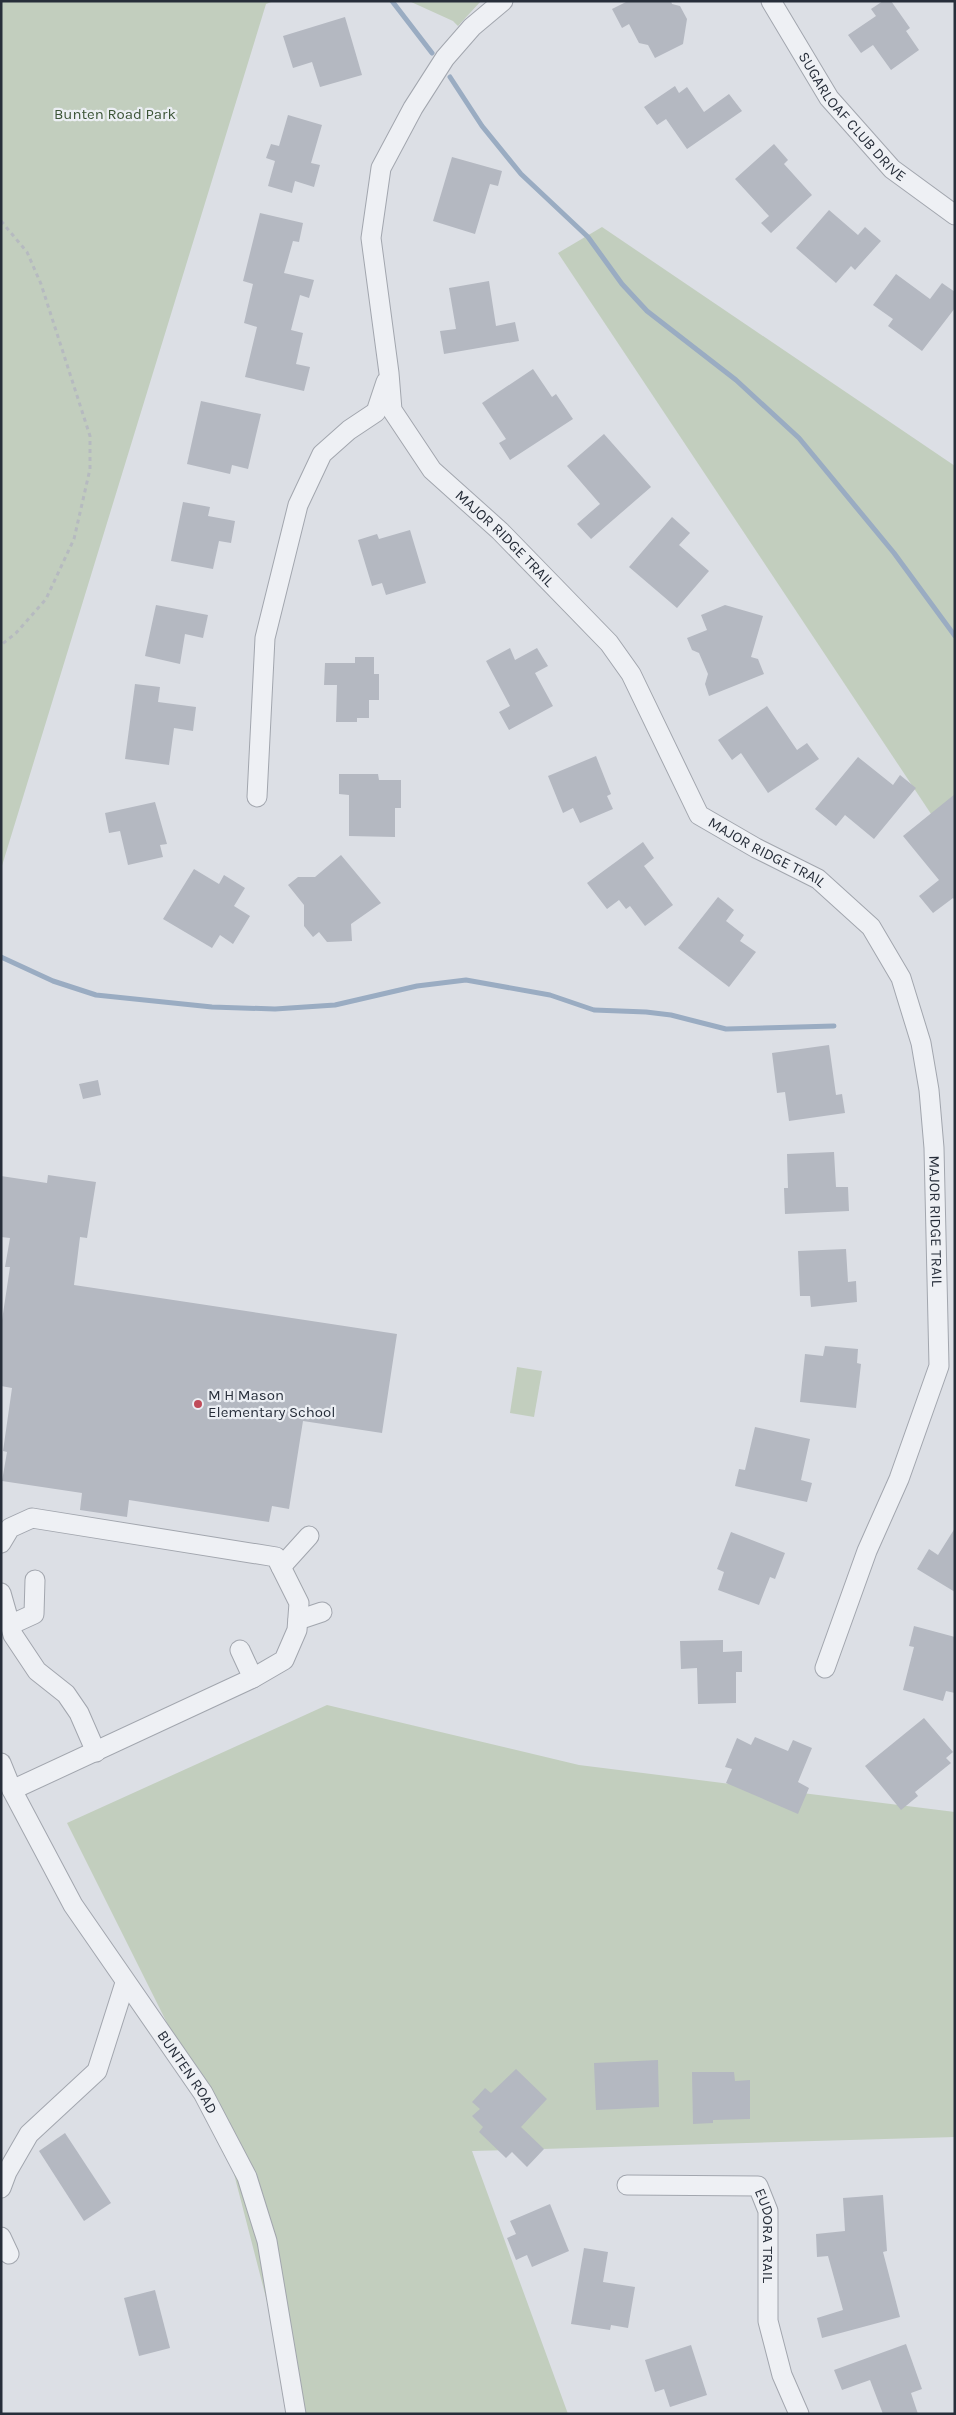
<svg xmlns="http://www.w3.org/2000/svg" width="956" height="2415" viewBox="0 0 956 2415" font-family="Karla,sans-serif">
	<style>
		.green { fill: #c2cebe }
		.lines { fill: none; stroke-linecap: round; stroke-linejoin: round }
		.stream { stroke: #9aacc2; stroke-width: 5 }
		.building { fill: #b4b8c1 }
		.minor-casing { stroke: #a2a6ae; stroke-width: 21 }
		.path { stroke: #b6bac0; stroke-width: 3; stroke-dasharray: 4 4; stroke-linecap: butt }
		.minor { stroke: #eef0f4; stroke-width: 19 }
		.poi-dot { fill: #c04b59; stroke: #ebeef3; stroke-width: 2 }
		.labels { text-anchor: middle; stroke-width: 4.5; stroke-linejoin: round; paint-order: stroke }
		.park-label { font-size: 15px; fill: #3b5436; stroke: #ebeef3 }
		.street-label { font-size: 15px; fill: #272e3a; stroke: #ebeef3 }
		.poi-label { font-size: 15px; fill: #272e3a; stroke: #ebeef3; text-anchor: start }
	</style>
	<rect width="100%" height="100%" fill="#dcdfe5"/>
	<g class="green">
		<polygon points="1,1 274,1 266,4 1,869"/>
		<polygon points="409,1 481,1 458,26 453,21"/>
		<polygon points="602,227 955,466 955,850 558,253"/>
		<polygon points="517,1367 542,1371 534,1417 510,1413"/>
		<polygon points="327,1705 579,1765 955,1812 955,2137 472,2151 568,2414 296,2414 225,2139 67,1823"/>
	</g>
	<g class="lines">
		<g class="stream">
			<polyline points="392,1 432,53"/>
			<polyline points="450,77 482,126 521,174 588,237 622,284 647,311 736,380 799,438 894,553 955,636"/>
			<polyline points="1,957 53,981 96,995 212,1007 275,1009 335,1005 417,986 466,980 550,995 594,1010 646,1012 671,1015 726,1029 834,1026"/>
		</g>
	</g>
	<g class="building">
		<polygon points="628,1 671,1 672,4 680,6 687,19 683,44 655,58 648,45 639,43 629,24 622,28 612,9"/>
		<polygon points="883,1 891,1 910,28 906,31 919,50 891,70 873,45 861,53 848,35 876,16 871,9"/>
		<polygon points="345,17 362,75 320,87 312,62 293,68 283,36"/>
		<polygon points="675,86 679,93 687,87 704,112 729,94 742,111 687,149 666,119 657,125 644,107"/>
		<polygon points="288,115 322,125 311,163 320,165 314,187 295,181 292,193 268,186 275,161 266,158 271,144 279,146"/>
		<polygon points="774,144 788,160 784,164 812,195 771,233 761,223 769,216 735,179"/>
		<polygon points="452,157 502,171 498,186 490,184 475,234 433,221"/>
		<polygon points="829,210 858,235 865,227 881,241 855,270 851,266 836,283 796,248"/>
		<polygon points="260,213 303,223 299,242 293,241 284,273 314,280 309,298 300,295 291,330 303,333 296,364 310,367 304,391 245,377 257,327 244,323 253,284 243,281"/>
		<polygon points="896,274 930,299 942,283 955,292 955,308 922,351 888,326 893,319 873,305"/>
		<polygon points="489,281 496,326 515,322 519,341 444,354 440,331 456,329 449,288"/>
		<polygon points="533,369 552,397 556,394 573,419 510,460 499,443 506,439 482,403"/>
		<polygon points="201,401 261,414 248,469 232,465 230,474 187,464"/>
		<polygon points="604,434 651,487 591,539 577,524 600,504 567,466"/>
		<polygon points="183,502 210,507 208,516 235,521 231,543 219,541 213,569 171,561"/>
		<polygon points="672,517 690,533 679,545 709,571 677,608 629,567"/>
		<polygon points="410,530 426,583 386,595 382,583 372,586 358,540 377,534 379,539"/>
		<polygon points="156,605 208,615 203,638 185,634 180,664 145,656"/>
		<polygon points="725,605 763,616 751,657 758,659 764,674 709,696 705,684 708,674 699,653 692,650 687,638 707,630 701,615"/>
		<polygon points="510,648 515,660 537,648 548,666 535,673 553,706 509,730 499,712 510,706 486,661"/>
		<polygon points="355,657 374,657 374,674 379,674 379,700 369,700 369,718 357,718 357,722 336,722 337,685 324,685 325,663 355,663"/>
		<polygon points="135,684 160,687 158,702 196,707 193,731 174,728 169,765 125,759"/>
		<polygon points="767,706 797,750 807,743 819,759 768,793 741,753 732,760 718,740"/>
		<polygon points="596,756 611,794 607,796 613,809 580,823 573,808 563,813 548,776"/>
		<polygon points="858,757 893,785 900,775 916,788 874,839 845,815 836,826 815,809"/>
		<polygon points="339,774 378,774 379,780 401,780 401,808 395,808 395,837 349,836 349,795 339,794"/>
		<polygon points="955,794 955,900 953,898 933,913 919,896 939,880 903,836"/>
		<polygon points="155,802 167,844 160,845 163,857 128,865 120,831 109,833 105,813"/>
		<polygon points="643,842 654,858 644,866 673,905 645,926 630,906 626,909 619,900 607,909 587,883"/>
		<polygon points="341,855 381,903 351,924 352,941 327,942 319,932 313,937 304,926 304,905 288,885 298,877 315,877"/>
		<polygon points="194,869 219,884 224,875 245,888 234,906 250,916 233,944 220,935 212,948 163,919"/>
		<polygon points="718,897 734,910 726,921 744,935 740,941 756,952 729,987 678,948"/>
		<polygon points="829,1045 836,1095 842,1094 845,1113 789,1121 785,1092 777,1093 772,1053"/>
		<polygon points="98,1080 101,1095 83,1099 79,1084"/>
		<polygon points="834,1152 836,1187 848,1187 849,1211 785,1214 784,1188 788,1188 787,1154"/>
		<polygon points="48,1175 96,1182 87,1238 80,1237 74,1285 397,1334 382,1433 303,1421 289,1509 272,1506 269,1522 129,1500 127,1517 80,1510 82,1493 2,1481 7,1452 3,1451 12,1388 1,1386 1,1327 10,1267 5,1267 10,1238 1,1237 1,1176 47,1183"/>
		<polygon points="846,1249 848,1282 856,1281 857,1302 811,1307 810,1296 800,1296 798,1251"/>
		<polygon points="825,1346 858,1349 857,1363 861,1364 856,1408 800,1402 805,1354 823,1356"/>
		<polygon points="755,1427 810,1439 801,1480 812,1483 807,1502 735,1486 739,1469 745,1470"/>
		<polygon points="955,1528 955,1592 917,1569 929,1549 938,1555"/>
		<polygon points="731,1532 785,1553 775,1579 770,1577 759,1605 718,1590 724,1572 717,1569"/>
		<polygon points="914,1626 955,1637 955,1693 946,1691 943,1701 903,1690 914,1647 909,1646"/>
		<polygon points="723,1640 723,1652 742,1651 742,1672 736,1672 736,1703 698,1704 697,1668 681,1669 680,1641"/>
		<polygon points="924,1718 953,1752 946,1758 951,1763 915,1792 918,1796 901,1810 865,1766"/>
		<polygon points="755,1737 788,1751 793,1740 812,1748 798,1782 809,1788 798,1814 726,1783 732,1769 725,1767 737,1738 751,1745"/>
		<polygon points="658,2060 659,2107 596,2110 594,2063"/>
		<polygon points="516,2069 547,2099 521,2127 544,2149 527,2167 512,2152 506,2158 479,2132 483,2127 472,2116 480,2109 472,2102 485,2088 491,2093"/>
		<polygon points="692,2072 734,2072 735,2081 750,2080 750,2119 713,2120 713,2123 693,2124"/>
		<polygon points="65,2133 111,2203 84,2221 39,2151"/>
		<polygon points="883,2195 887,2251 883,2252 900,2317 822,2338 817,2318 843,2310 828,2256 817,2257 816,2234 845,2231 843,2198"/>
		<polygon points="550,2204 569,2251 532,2267 527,2255 516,2260 507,2238 516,2234 510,2221"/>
		<polygon points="584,2248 608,2252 603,2282 635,2287 628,2328 611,2325 610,2330 571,2324"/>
		<polygon points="155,2290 170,2348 139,2356 124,2298"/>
		<polygon points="906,2344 922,2389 911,2393 918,2414 883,2414 870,2380 842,2390 834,2370"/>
		<polygon points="691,2345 707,2395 670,2407 664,2389 655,2392 645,2360"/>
	</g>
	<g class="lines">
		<defs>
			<g id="minor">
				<path id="s1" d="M503,1L472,27L445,58L413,108L381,168L371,238L389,373L392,410L432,470L500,531L609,643L631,674L699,815L756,848L818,879L871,927L901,978L921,1043L929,1090L934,1148L939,1366L899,1479L867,1551L825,1668"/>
				<path id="s2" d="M771,1L829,98L892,169L955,215"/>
				<polyline points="257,797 265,638 298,505 322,454 349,430 376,412 386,382"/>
				<polyline points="1,1543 10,1528 32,1518 276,1557 299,1603 297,1630 284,1660 253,1678 12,1790"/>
				<polyline points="281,1567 309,1536"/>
				<polyline points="1,1593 13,1635 37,1671 66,1694 79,1713 96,1752"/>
				<polyline points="298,1620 322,1612"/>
				<polyline points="10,1625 34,1614 35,1580"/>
				<polyline points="240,1650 253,1678"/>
				<path id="s3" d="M1,1763L12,1790L73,1905L203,2093L247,2177L267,2241L296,2414"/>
				<path id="s4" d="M627,2185L758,2186L768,2211V2321L782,2375L799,2414"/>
				<polyline points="1,2188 7,2172 29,2134 97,2071 125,1983"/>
				<polyline points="1,2237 9,2254"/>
			</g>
		</defs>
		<use href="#minor" class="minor-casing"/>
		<polyline class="path" points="1,221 27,252 41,284 90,436 90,469 74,539 46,599 16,633 1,645"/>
		<use href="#minor" class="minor"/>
	</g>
	<circle class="poi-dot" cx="198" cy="1404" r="5"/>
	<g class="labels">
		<g class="park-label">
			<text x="115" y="119">Bunten Road Park</text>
		</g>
		<g class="street-label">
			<text dy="5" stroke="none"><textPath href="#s2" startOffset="142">SUGARLOAF CLUB DRIVE</textPath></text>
			<text dy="5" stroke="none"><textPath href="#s1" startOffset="625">MAJOR RIDGE TRAIL</textPath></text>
			<text dy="5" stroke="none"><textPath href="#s1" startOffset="1045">MAJOR RIDGE TRAIL</textPath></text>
			<text dy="5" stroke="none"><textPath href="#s1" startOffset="1480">MAJOR RIDGE TRAIL</textPath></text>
			<text dy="5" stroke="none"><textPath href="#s3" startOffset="362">BUNTEN ROAD</textPath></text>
			<text dy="5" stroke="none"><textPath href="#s4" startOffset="182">EUDORA TRAIL</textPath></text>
		</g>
		<g class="poi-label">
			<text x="208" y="1400">M H Mason<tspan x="208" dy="17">Elementary School</tspan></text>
		</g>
	</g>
	<rect width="956" height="2415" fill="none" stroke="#272e3a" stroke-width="5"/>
</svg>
